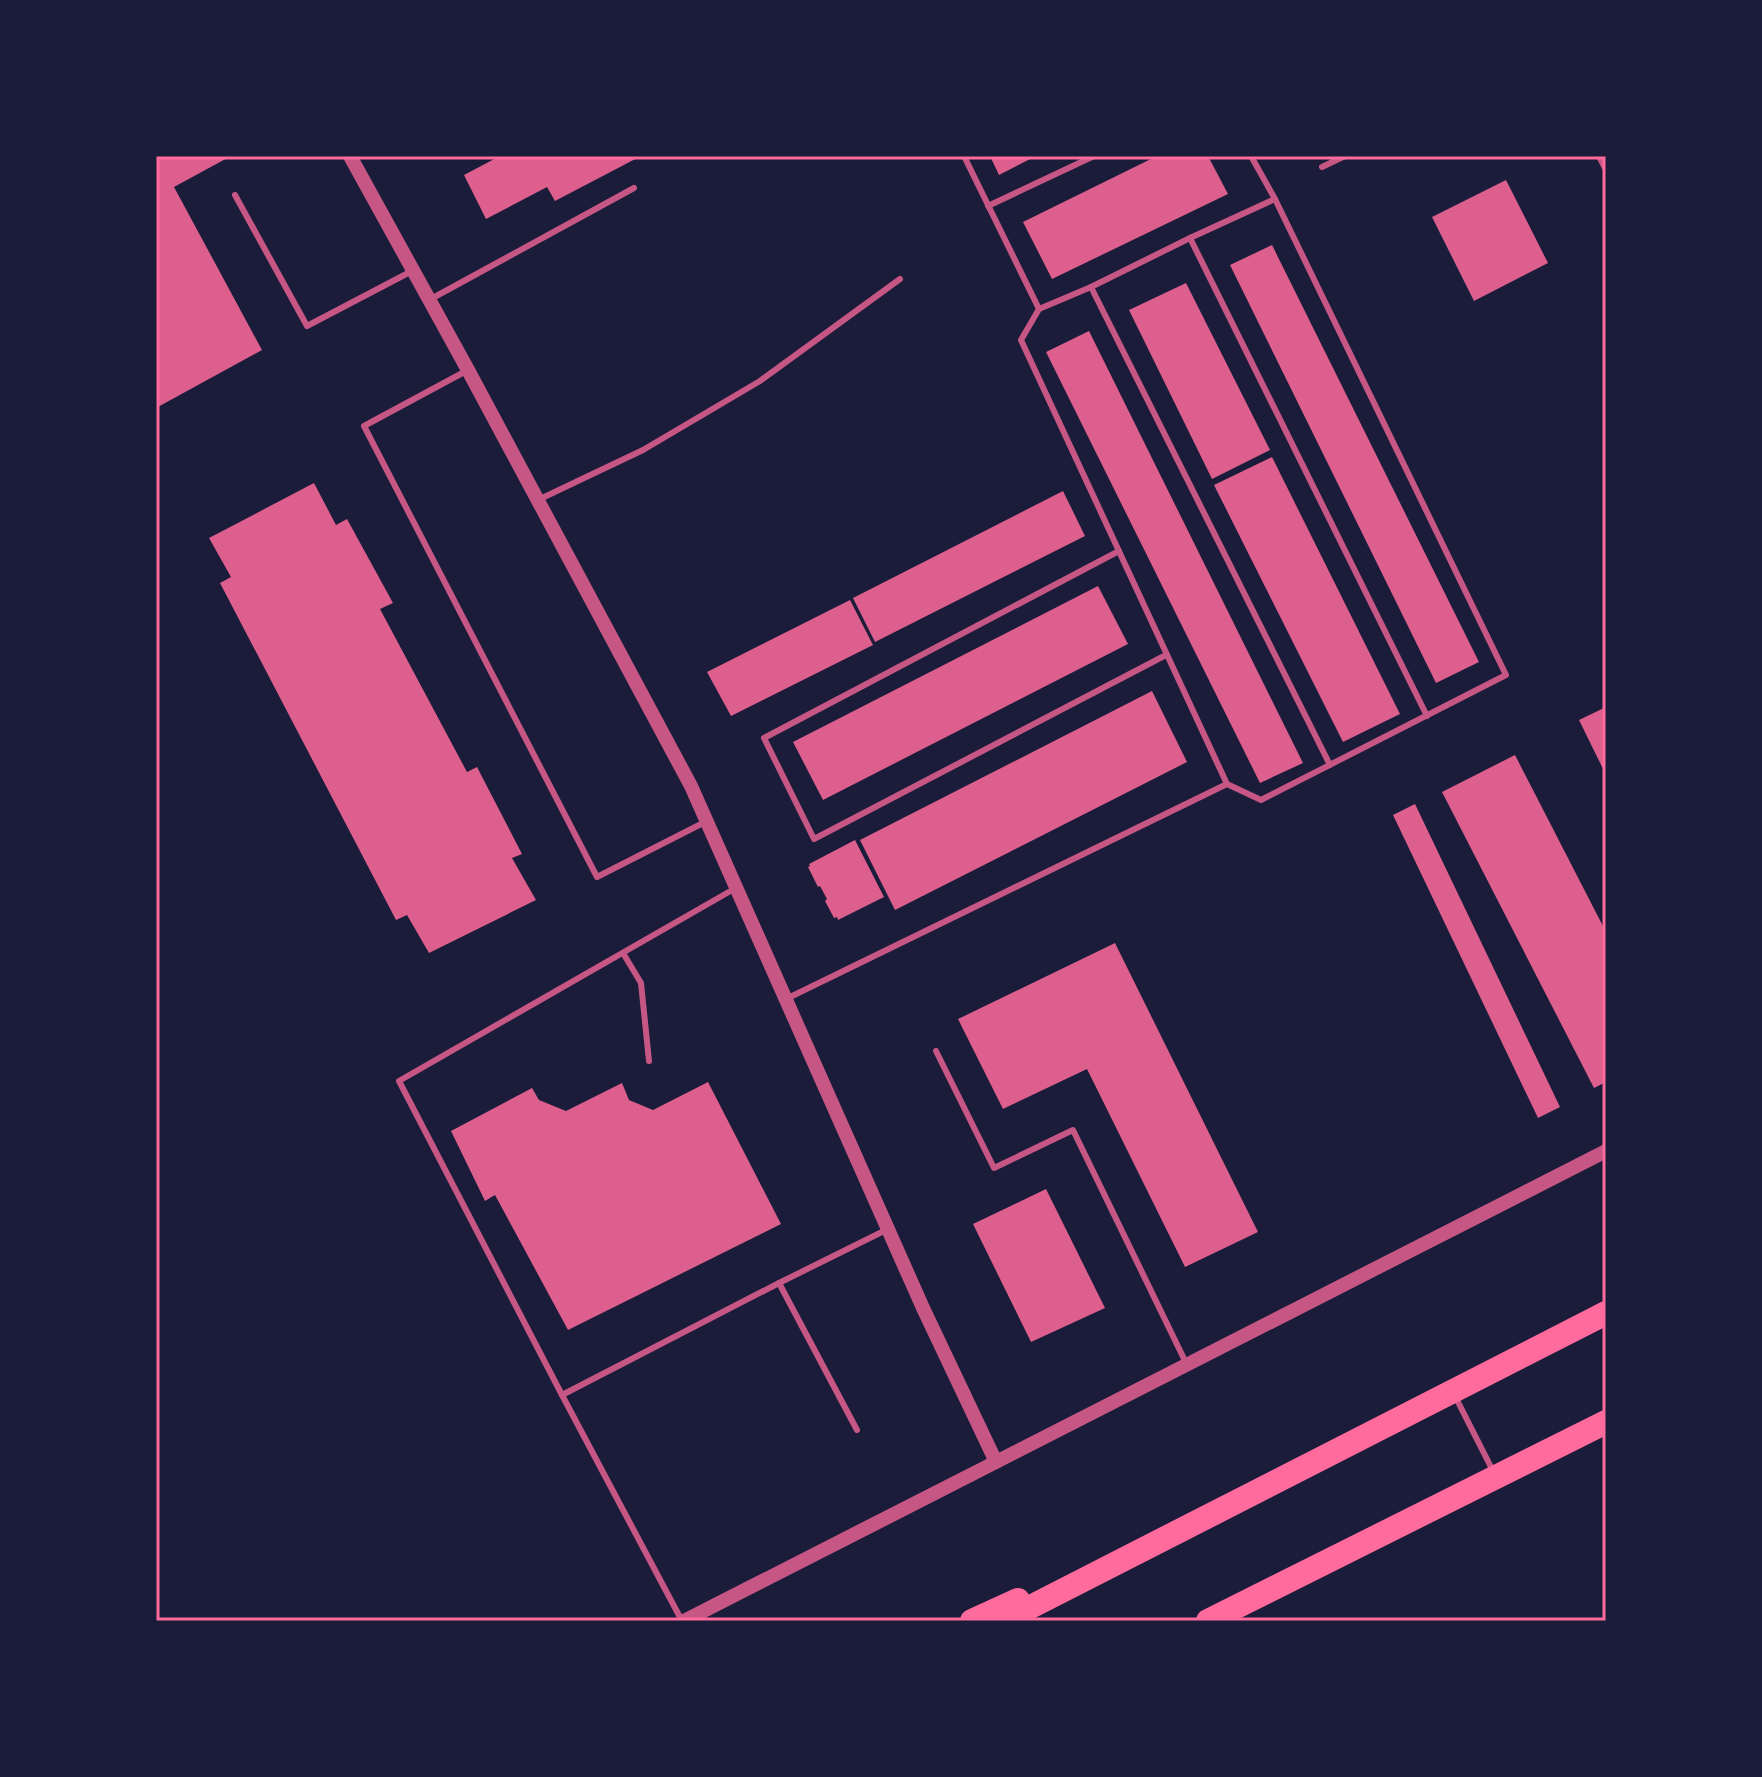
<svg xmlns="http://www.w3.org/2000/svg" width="1762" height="1777" viewBox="0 0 1762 1777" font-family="'Times New Roman',serif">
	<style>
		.building { fill: #dd5f8e }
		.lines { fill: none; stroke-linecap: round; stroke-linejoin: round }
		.service { stroke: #c65784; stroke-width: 6 }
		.minor { stroke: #c65784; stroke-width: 8 }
		.tertiary { stroke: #c65784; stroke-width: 14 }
		.motorway { stroke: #ff6b9d; stroke-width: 24 }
		.neatline { fill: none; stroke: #ff6b9d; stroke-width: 3 }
	</style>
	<rect width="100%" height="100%" fill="#1b1b3a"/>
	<g class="building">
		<polygon points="156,156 231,156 174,187 262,350 156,408"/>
		<polygon points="500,156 641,156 555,201 547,187 486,219 464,175"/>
		<polygon points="990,156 1036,156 999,175"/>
		<polygon points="1157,156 1208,156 1228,194 1052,279 1023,222"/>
		<polygon points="1506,180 1548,263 1474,301 1432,217"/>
		<polygon points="1272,245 1479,662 1436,683 1230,265"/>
		<polygon points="1186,283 1270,450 1212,479 1129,310"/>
		<polygon points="1089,331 1303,763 1260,783 1046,352"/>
		<polygon points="1272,457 1400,714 1343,742 1214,485"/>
		<polygon points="314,483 336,525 347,519 393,603 380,609 467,772 477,767 522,854 512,858 536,900 429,953 407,915 396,920 220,583 231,577 209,538"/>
		<polygon points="1063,491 1085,536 875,642 853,598"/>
		<polygon points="1098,586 1128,644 823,800 793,742"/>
		<polygon points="850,600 873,645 731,716 707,672"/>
		<polygon points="1152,691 1187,762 895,910 860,840"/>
		<polygon points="1606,707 1606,775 1579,720"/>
		<polygon points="1515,755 1606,932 1606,1082 1594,1088 1442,792"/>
		<polygon points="1415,804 1560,1107 1538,1118 1393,815"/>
		<polygon points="855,840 884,897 838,920 837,917 834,918 825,901 827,899 820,886 818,887 808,867 810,866 809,864"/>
		<polygon points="1115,943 1258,1232 1185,1267 1087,1069 1003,1109 958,1019"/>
		<polygon points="708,1082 781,1224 568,1330 495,1195 485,1201 451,1131 532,1088 539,1100 566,1111 622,1083 629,1100 653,1110"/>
		<polygon points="1046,1189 1105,1308 1031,1342 973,1224"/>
	</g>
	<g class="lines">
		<g class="service">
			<polyline points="964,156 1039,309"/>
			<polyline points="1251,156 1275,199"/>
			<polyline points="1322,167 1345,156"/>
			<polyline points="235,195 307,326 412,271"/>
			<polyline points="988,206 1094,156"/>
			<polyline points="1190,238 1427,716"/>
			<polyline points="1091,287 1330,765"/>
			<polyline points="429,300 634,188"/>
			<polyline points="468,370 364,426 597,877 707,821"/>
			<polyline points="540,499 643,450 760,381 900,279"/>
			<polyline points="1119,551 764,738 814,839 1166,655"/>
			<polyline points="623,953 641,983 649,1061"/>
			<polyline points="786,999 1227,784 1021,340 1039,309 1091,287 1190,238 1275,199 1506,675 1261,800 1227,784"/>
			<polyline points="936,1051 994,1168 1073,1130 1187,1365"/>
			<polyline points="562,1395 399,1081 734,889"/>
			<polyline points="1456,1398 1494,1473"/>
			<polyline points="857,1430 779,1283 888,1229"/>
			<polyline points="682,1621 562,1395 779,1283"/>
		</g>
		<polyline class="minor" points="1600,156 1606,168"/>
		<g class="tertiary">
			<polyline points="350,156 468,370 691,786 923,1308 996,1462"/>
			<polyline points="684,1621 1606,1151"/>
		</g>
		<g class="motorway">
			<polyline points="972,1621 1018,1600"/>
			<polyline points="1003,1621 1606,1313"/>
			<polyline points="1208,1621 1606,1422"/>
		</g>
	</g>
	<rect width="1762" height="1777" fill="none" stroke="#1b1b3a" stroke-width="316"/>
	<rect x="158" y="158" width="1446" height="1461" class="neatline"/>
</svg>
